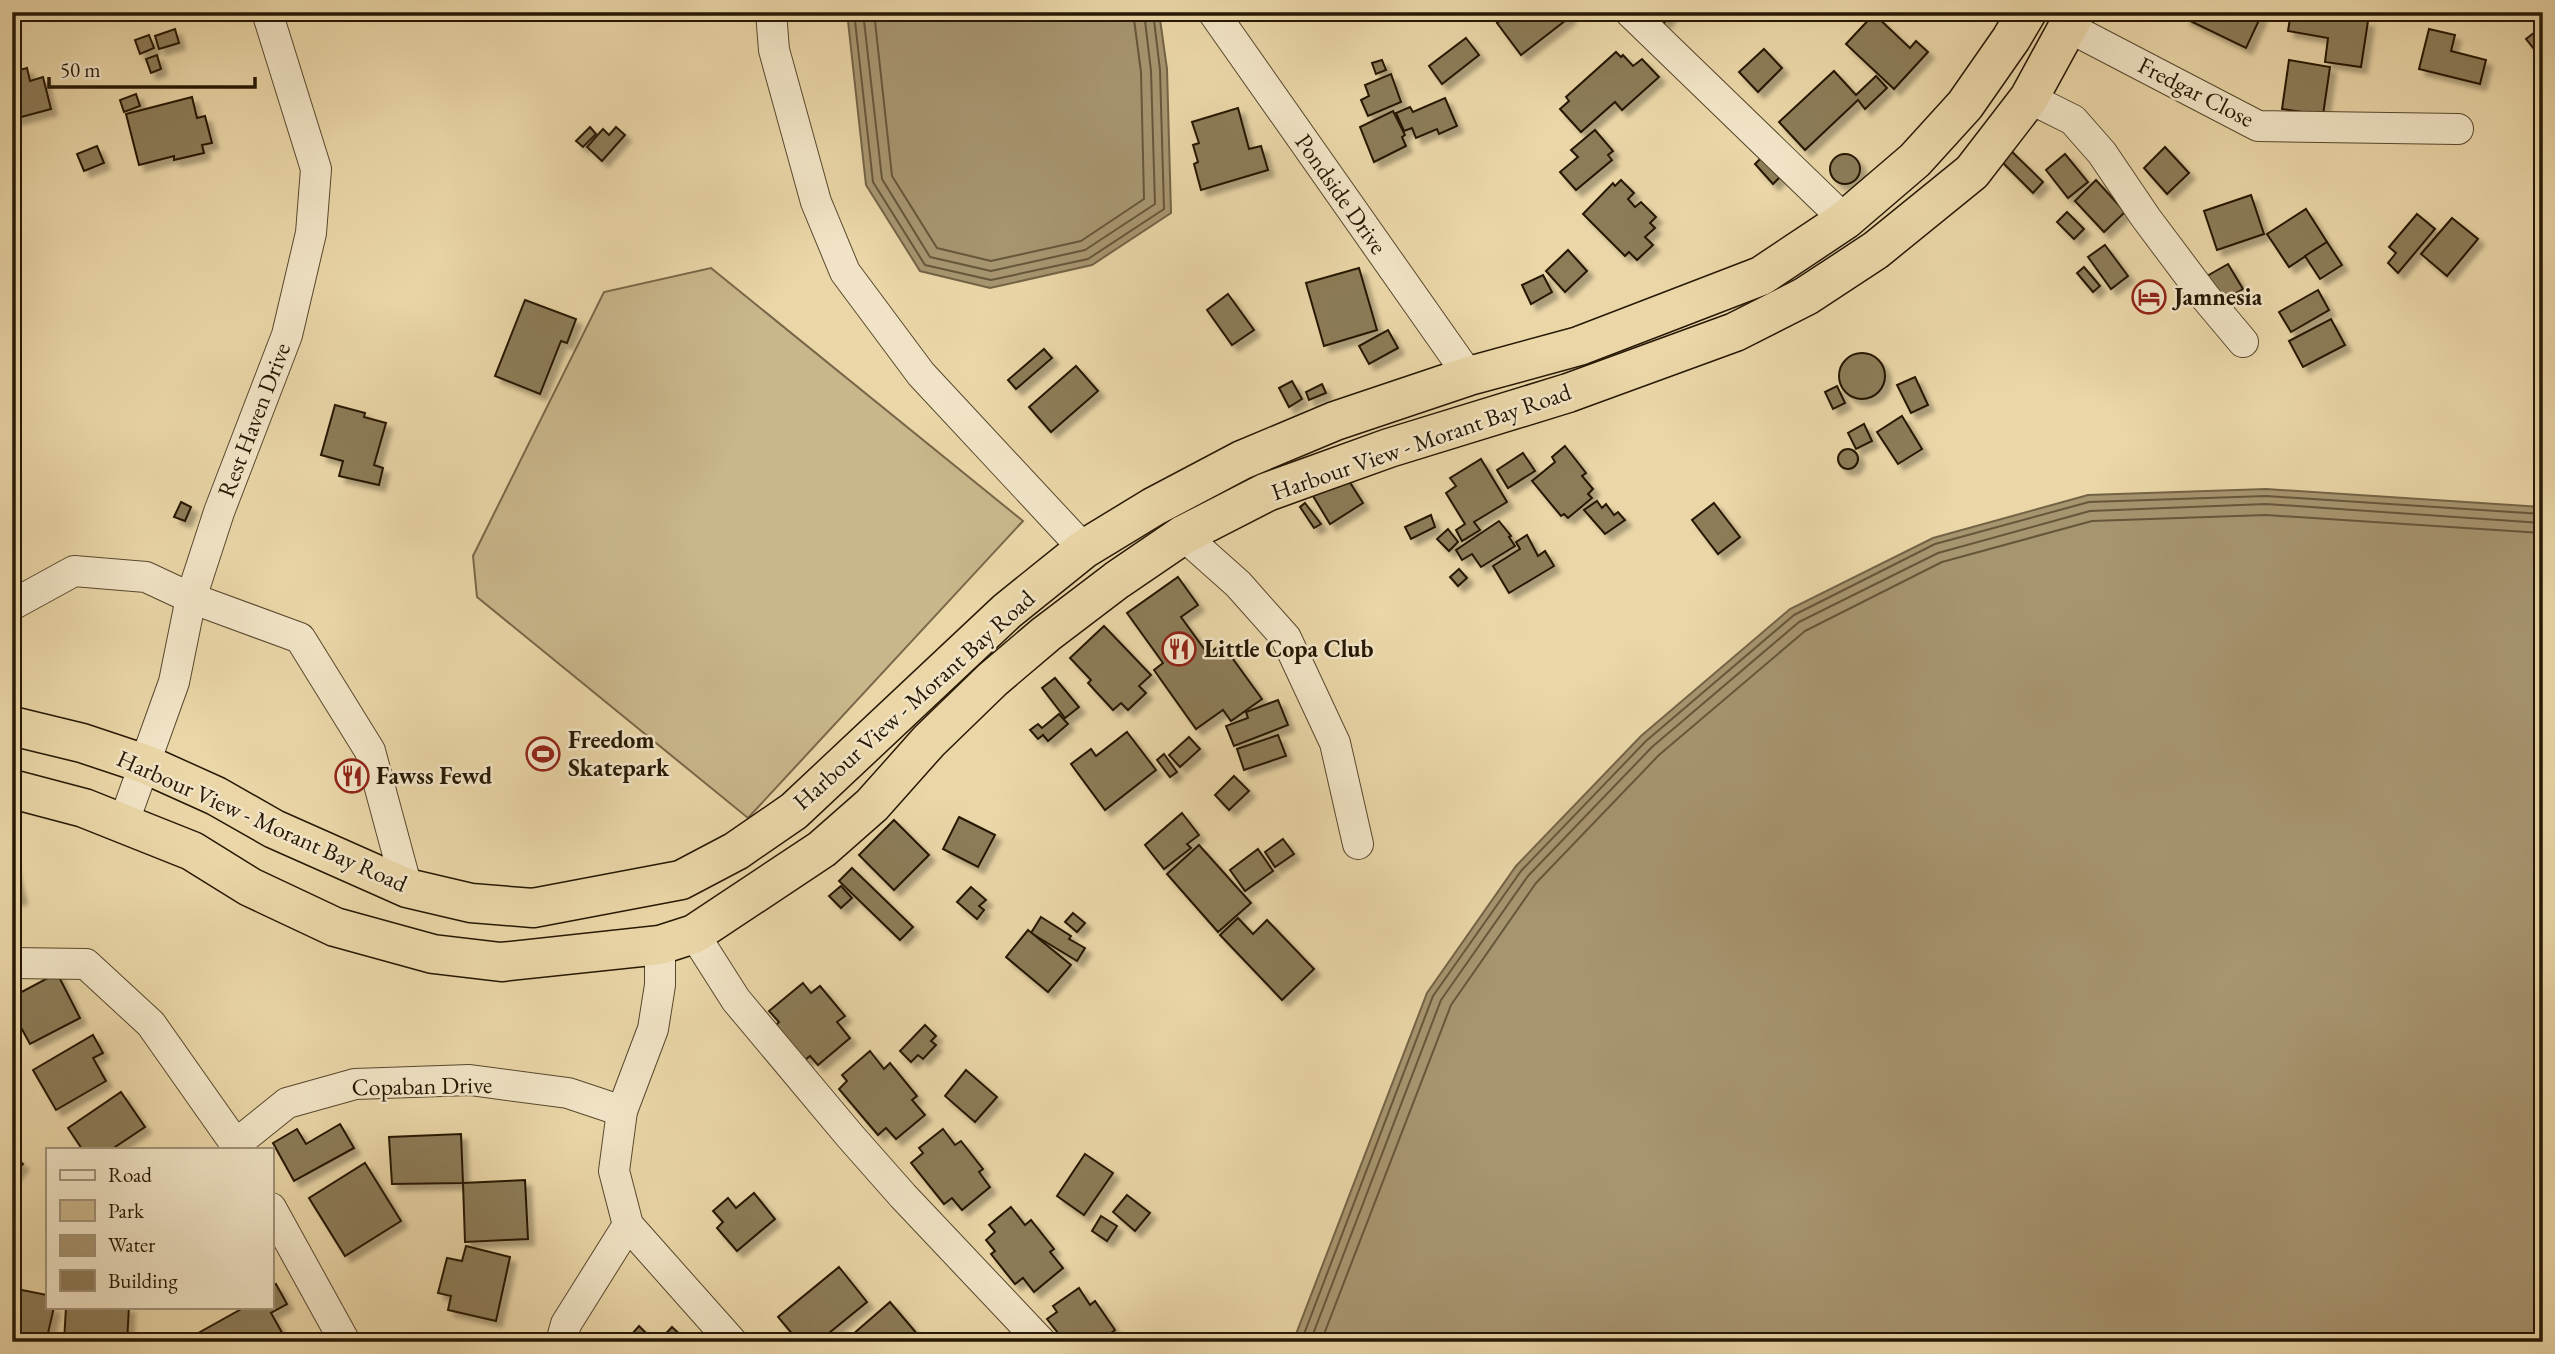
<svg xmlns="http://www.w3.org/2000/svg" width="2555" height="1354" viewBox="0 0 2555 1354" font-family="'EB Garamond',serif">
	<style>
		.green { fill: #c9b68b; stroke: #786748; stroke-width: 2 }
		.water { fill: #a79570; stroke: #736345; stroke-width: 2 }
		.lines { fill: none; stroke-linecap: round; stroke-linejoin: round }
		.shore { stroke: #66563a; stroke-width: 2 }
		.building { fill: #8c7b59; stroke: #261804; stroke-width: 2; filter: url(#shadow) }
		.minor-casing { stroke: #57482d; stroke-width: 32 }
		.highway-casing { stroke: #261804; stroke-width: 41 }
		.minor { stroke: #f1e4c6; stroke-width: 30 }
		.highway { stroke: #ead6a7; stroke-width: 38 }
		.labels { text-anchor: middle; stroke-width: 5; stroke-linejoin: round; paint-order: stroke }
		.street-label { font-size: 24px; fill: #261804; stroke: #f1e4c6 }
		.poi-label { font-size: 24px; font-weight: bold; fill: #261804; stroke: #f1e4c6; text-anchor: start }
	</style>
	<defs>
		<filter id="shadow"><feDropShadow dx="6" dy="6" stdDeviation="2" flood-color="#0004"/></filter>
	</defs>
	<rect width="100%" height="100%" fill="#ead6a7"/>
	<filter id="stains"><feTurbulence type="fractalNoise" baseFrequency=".00286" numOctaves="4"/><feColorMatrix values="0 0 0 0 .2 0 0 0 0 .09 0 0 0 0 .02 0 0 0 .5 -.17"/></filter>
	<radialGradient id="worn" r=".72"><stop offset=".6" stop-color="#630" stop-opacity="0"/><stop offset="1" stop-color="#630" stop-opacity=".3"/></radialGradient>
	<polygon class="green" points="711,268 1023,521 748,818 477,597 473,556 604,292"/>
	<g class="water">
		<polygon points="847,12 1159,12 1167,69 1171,213 1092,265 990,288 920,271 866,185"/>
		<polygon points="2266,489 2543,507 2543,1342 1293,1342 1427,993 1516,866 1641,736 1790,609 1933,538 2088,495"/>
	</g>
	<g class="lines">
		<g class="shore">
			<polyline points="854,12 873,182 925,265 991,280 1088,259 1164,209 1160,70 1153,12"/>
			<polyline points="863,12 882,179 930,257 991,271 1085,250 1155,204 1151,71 1144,12"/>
			<polyline points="874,12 892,176 937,248 991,261 1081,241 1144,199 1141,72 1133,12"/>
			<polyline points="1301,1342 1433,996 1521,871 1646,741 1794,615 1935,544 2089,502 2266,496 2543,514"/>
			<polyline points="1310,1342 1441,1000 1528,876 1652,747 1799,622 1938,553 2090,511 2266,504 2543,523"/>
			<polyline points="1321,1342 1451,1005 1536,883 1659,755 1805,631 1942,562 2092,521 2266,515 2543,533"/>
		</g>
	</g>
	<g class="building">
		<polygon points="1512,12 1567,12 1570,17 1521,55 1497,23"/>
		<polygon points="1649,12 1672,12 1664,23"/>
		<polygon points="2187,12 2254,12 2261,16 2246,48 2184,18"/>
		<polygon points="2291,12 2356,12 2355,19 2368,21 2361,67 2325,62 2328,38 2288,31"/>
		<polygon points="1874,14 1910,48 1916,41 1928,52 1894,89 1846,44"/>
		<polygon points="2543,26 2543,58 2542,59 2526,39"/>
		<polygon points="175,29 179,43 159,49 155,36"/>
		<polygon points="2429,29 2455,35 2451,51 2486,60 2480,84 2419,69"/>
		<polygon points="149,35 154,48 140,54 135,40"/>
		<polygon points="1466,38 1479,55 1442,84 1429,66"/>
		<polygon points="1764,49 1782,68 1758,92 1739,72"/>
		<polygon points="1616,52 1621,57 1623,55 1633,66 1642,59 1659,77 1622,110 1615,102 1581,132 1560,109 1569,101 1566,97"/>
		<polygon points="157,55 161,69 151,73 146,59"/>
		<polygon points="1382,60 1386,70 1376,74 1372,63"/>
		<polygon points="2289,60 2330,67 2323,115 2282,109"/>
		<polygon points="27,68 30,81 43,77 51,109 14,119 12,72"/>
		<polygon points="1834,71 1856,95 1876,76 1887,88 1865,109 1858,100 1805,150 1779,122"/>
		<polygon points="1391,74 1401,102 1368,116 1361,100 1369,96 1365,85"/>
		<polygon points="136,94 140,106 124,112 120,100"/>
		<polygon points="192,97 197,118 205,116 212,143 202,145 204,153 174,160 174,156 139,165 126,114"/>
		<polygon points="1445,98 1457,126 1439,134 1437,129 1416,138 1412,128 1404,131 1396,113 1410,107 1413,112"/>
		<polygon points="1238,108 1249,149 1261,146 1268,170 1201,190 1194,164 1198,162 1193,145 1199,143 1192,122"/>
		<polygon points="1393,111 1405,135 1402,137 1406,146 1374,162 1360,127"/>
		<polygon points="590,127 596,134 583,147 576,141"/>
		<polygon points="616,127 625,135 602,161 587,147 603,129 609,135"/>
		<polygon points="1595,130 1613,151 1608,155 1612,160 1576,190 1560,172 1578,157 1571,150"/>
		<polygon points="2005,145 2043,182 2033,193 1995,155"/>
		<polygon points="97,146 104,163 84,171 77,154"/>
		<polygon points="2165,147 2189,173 2167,194 2144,168"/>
		<polygon points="1767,152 1785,172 1773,184 1755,164"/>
		<polygon points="2065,154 2088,182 2068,198 2046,170"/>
		<circle cx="1845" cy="169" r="15"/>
		<polygon points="1621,180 1634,193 1628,199 1635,207 1641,202 1656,217 1650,223 1655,228 1645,237 1653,245 1637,260 1629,252 1625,256 1583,214 1613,183 1615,186"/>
		<polygon points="2096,180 2125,212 2104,232 2075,201"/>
		<polygon points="2251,195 2264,234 2217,250 2204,211"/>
		<polygon points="2306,209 2327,242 2289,267 2267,234"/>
		<polygon points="2067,212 2084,229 2074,239 2057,222"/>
		<polygon points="2417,214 2435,229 2398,273 2388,263 2396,253 2389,247"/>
		<polygon points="2452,218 2478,239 2447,276 2421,254"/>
		<polygon points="2327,242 2342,265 2320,279 2305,256"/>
		<polygon points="2105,245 2128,276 2111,289 2088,257"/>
		<polygon points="1568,250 1587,271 1565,292 1546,271"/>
		<polygon points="2228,264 2243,289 2216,305 2200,280"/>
		<polygon points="2084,267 2100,286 2093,292 2077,273"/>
		<polygon points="1359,268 1377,330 1324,346 1306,283"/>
		<polygon points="1543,275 1552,292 1531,304 1522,285"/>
		<polygon points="2318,290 2329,310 2291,332 2279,312"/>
		<polygon points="1228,294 1254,330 1232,345 1207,310"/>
		<polygon points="525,300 576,319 567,343 561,341 540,394 495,376"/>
		<polygon points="2331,319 2345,345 2303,367 2289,341"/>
		<polygon points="1388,330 1398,348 1369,364 1359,346"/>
		<polygon points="1044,349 1052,358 1016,389 1008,380"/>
		<circle cx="1862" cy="376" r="23"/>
		<polygon points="1076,366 1098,391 1051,432 1029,407"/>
		<polygon points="1915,377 1928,405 1911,413 1897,385"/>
		<polygon points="1292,381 1302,399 1289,407 1279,388"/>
		<polygon points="1322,384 1326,393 1309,400 1306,392"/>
		<polygon points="1837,386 1845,403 1833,409 1825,392"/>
		<polygon points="335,405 365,413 364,417 386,423 374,465 383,468 379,485 339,476 343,461 321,455"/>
		<polygon points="1902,416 1922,449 1898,464 1877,432"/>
		<polygon points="1864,424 1872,441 1856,449 1848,433"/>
		<polygon points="1565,446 1586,473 1582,476 1593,489 1588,494 1592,498 1568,518 1564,514 1561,516 1532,481 1555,462 1552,457"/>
		<circle cx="1848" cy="459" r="10"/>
		<polygon points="1523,453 1535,471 1508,488 1497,470"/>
		<polygon points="1481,459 1507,502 1474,522 1480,530 1462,541 1456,530 1465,524 1446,493 1456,486 1450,478"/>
		<polygon points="1342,470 1363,503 1330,524 1310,491"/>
		<polygon points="1597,501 1602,508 1606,504 1614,515 1618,512 1625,520 1605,534 1584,510"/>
		<polygon points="181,502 191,507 185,521 174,517"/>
		<polygon points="1305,503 1321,524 1314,528 1300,507"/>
		<polygon points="1714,503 1740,537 1718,554 1692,520"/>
		<polygon points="1431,515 1435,527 1411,539 1405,527"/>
		<polygon points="1499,521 1511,536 1509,537 1515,546 1481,567 1472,554 1462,560 1456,550"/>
		<polygon points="1448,529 1458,542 1449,551 1437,539"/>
		<polygon points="1527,535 1538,556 1545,551 1554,566 1509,593 1493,566 1520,549 1516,542"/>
		<polygon points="1459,569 1467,578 1458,586 1450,577"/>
		<polygon points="1178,577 1198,605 1181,617 1208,654 1222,644 1262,699 1231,721 1223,710 1196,729 1154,670 1163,663 1127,613"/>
		<polygon points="1104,626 1151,675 1139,686 1146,693 1128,710 1121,703 1113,710 1088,683 1091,680 1070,658"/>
		<polygon points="1055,678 1079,707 1065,718 1042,688"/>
		<polygon points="1278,700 1288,725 1234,746 1226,726 1248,718 1246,712"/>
		<polygon points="1059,714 1068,724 1048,741 1043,735 1038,739 1030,730 1038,724 1042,728"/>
		<polygon points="1127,732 1156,770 1105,810 1071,764 1091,749 1096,756"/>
		<polygon points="1278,735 1286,756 1244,770 1237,749"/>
		<polygon points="1189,737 1200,749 1180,767 1169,755"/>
		<polygon points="1164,754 1177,772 1170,777 1157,760"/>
		<polygon points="1234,776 1249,791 1229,810 1215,795"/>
		<polygon points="1182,813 1199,835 1187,844 1191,848 1164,869 1145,845"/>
		<polygon points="959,817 995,835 978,867 943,849"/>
		<polygon points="894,820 929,855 894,890 859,855"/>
		<polygon points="1283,839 1294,854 1275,867 1265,852"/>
		<polygon points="1199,845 1251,903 1218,932 1167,874"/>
		<polygon points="1258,849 1273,871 1245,891 1230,870"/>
		<polygon points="12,863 21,898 12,900"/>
		<polygon points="852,868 913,927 900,940 839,881"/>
		<polygon points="841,886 852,898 841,908 829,896"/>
		<polygon points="971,887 986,900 979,906 984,910 977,919 957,902"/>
		<polygon points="1073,913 1085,923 1077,932 1065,922"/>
		<polygon points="1041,917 1071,936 1069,939 1085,948 1077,961 1031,933"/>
		<polygon points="1238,918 1253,934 1267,920 1314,969 1282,1000 1220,935"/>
		<polygon points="1028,930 1071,965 1048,992 1006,957"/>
		<polygon points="57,973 80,1018 30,1044 12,1011 12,997"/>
		<polygon points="803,983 811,993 820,986 845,1016 837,1022 850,1038 818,1065 810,1056 804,1061 775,1026 779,1022 769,1011"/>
		<polygon points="925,1025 936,1036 931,1041 936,1045 923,1059 918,1055 911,1062 900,1051"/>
		<polygon points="93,1035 103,1053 93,1058 106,1081 56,1110 33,1070"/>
		<polygon points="870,1051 884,1069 890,1063 917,1096 912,1100 925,1115 896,1139 886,1128 878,1135 839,1089 847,1081 842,1075"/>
		<polygon points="966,1070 997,1097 975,1122 945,1096"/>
		<polygon points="121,1092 145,1127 112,1149 82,1149 68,1128"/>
		<polygon points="340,1124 354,1148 294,1181 273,1143 297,1129 306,1144"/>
		<polygon points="943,1129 955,1145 961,1141 983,1169 979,1172 990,1187 962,1210 952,1198 944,1204 911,1163 923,1153 919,1148"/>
		<polygon points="461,1134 463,1183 392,1184 389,1137"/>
		<polygon points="1085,1154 1113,1173 1084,1215 1057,1196"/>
		<polygon points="12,1156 23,1164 12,1177"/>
		<polygon points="365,1163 401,1221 345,1256 309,1198"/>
		<polygon points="525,1180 528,1239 465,1242 463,1183"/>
		<polygon points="754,1193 775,1219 737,1251 717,1228 723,1222 713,1211 728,1198 736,1208"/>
		<polygon points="1127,1195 1150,1213 1135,1231 1113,1212"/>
		<polygon points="1011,1207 1025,1225 1031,1220 1054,1249 1050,1252 1063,1268 1034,1292 1023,1278 1015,1284 991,1254 995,1251 986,1240 995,1232 989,1225"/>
		<polygon points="1101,1216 1117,1226 1107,1241 1092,1231"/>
		<polygon points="466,1246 510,1257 496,1321 448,1310 451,1296 438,1293 447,1258 462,1261"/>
		<polygon points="839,1267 867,1302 818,1342 799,1342 778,1317"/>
		<polygon points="276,1284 287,1304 271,1313 285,1338 279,1342 194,1342 191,1337 245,1307 271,1307 271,1287"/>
		<polygon points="12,1288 47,1295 47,1307 54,1307 46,1342 12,1342"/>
		<polygon points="1079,1288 1090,1305 1095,1301 1115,1330 1111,1333 1117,1342 1059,1342 1055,1335 1058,1333 1047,1319 1057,1312 1053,1306"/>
		<polygon points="890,1302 924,1342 844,1342"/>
		<polygon points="66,1307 129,1307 127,1342 64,1342"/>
		<polygon points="639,1326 655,1342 625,1342"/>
		<polygon points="672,1327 688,1342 658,1342"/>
	</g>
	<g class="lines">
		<defs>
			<g id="minor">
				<polyline points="771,12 774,50 816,202 845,272 921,374 1084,549"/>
				<polyline points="1213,12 1469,376"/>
				<polyline points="1630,12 1845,220"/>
				<polyline points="2068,27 2258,126 2458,129"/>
				<polyline points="2029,98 2073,120 2102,153 2146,218 2206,298 2243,342"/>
				<polyline points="1183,535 1238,584 1286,638 1335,743 1358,844"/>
				<polyline points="12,605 74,571 146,577 191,598 300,638 370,751 407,888"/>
				<polyline points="123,824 174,682 191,598 219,512 287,335 311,233 316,169 267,12"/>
				<polyline points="694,934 736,1000 850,1136 903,1196 1041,1342"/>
				<polyline points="660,945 660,985 653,1029 622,1111 614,1171 628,1225 732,1342"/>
				<polyline points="12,963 86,964 151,1024 239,1149"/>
				<polyline points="236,1144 287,1103 355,1084 470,1080 568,1093 622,1111"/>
				<polyline points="271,1208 345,1342"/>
				<polyline points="561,1342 566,1324 628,1225"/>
			</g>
			<g id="highway">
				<polyline points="12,726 82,743 145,764 216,796 274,829 407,888 471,903 533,908 681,880 736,851 794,811 1007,611 1084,549 1153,507 1242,460 1335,421 1469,376 1579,346 1761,276 1845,220 1915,160 1965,105 2011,39 2027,12"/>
				<polyline points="12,789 84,808 192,851 250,887 335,927 433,954 501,962 660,945 694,934 822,849 872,805 929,741 993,679 1046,634 1117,580 1183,535 1267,492 1314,475 1389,448 1568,393 1735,332 1806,296 1876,250 1972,172 2029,98 2076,12"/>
			</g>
		</defs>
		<use href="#minor" class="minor-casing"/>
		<use href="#highway" class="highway-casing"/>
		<use href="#minor" class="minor"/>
		<use href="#highway" class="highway"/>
	</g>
	<defs>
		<symbol id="hotel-ring" viewBox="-11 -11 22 22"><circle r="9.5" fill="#f1e4c6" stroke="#8f2418" stroke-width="1.5"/><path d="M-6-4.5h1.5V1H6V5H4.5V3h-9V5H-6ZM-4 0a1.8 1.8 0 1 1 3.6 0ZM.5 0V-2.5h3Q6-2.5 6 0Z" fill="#8f2418"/></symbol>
		<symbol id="restaurant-ring" viewBox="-11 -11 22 22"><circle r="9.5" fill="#f1e4c6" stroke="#8f2418" stroke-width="1.5"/><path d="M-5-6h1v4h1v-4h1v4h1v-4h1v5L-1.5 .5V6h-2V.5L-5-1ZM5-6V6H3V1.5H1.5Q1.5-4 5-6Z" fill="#8f2418"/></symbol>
		<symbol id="stadium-ring" viewBox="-11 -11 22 22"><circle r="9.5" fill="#f1e4c6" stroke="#8f2418" stroke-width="1.5"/><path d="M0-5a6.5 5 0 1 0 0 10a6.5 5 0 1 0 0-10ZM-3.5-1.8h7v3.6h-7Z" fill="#8f2418"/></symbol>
	</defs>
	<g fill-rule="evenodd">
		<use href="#hotel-ring" x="2130" y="278" width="38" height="38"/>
		<use href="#restaurant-ring" x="1160" y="630" width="38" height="38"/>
		<use href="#stadium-ring" x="524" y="735" width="38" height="38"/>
		<use href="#restaurant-ring" x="333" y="757" width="38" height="38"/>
	</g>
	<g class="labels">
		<g class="street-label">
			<text transform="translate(2196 92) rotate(27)" y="8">Fredgar Close</text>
			<text transform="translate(1341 194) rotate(55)" y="8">Pondside Drive</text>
			<text transform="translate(254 420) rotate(-69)" y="8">Rest Haven Drive</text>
			<text transform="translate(1421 442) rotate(-19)" y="8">Harbour View - Morant Bay Road</text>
			<text transform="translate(914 700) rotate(-42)" y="8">Harbour View - Morant Bay Road</text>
			<text transform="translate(262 821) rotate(24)" y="8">Harbour View - Morant Bay Road</text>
			<text transform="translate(422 1086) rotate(-1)" y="8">Copaban Drive</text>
		</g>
		<g class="poi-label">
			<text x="2174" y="305">Jamnesia</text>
			<text x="1204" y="657">Little Copa Club</text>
			<text x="568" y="748">Freedom<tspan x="568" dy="28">Skatepark</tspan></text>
			<text x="376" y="784">Fawss Fewd</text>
		</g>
	</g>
	<rect width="2555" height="1354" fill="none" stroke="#ead6a7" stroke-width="42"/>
	<rect x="14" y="14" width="2527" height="1326" fill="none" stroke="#261804" stroke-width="3.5"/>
	<rect x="21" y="21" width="2513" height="1312" fill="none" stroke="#261804" stroke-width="2"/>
	<rect x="46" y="1148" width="228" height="161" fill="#f1e4c6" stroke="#a09278" stroke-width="2"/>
	<rect x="60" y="1170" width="35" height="10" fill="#f1e4c6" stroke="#a09278" stroke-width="2"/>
	<text x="108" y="1182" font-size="21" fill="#261804">Road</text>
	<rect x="60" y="1200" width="35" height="21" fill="#c9b68b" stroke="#a09278" stroke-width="2"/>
	<text x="108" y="1218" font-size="21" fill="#261804">Park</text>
	<rect x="60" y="1235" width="35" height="21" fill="#a79570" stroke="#a09278" stroke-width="2"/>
	<text x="108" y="1252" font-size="21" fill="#261804">Water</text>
	<rect x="60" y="1270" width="35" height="21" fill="#8c7b59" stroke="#a09278" stroke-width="2"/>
	<text x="108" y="1288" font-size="21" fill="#261804">Building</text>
	<path d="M49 77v10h206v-10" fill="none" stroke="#261804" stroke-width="3.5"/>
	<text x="60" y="77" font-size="21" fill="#261804" stroke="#f1e4c6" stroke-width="5" paint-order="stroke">50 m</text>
	<rect width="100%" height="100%" filter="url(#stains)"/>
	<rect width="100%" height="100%" fill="url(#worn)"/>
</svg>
